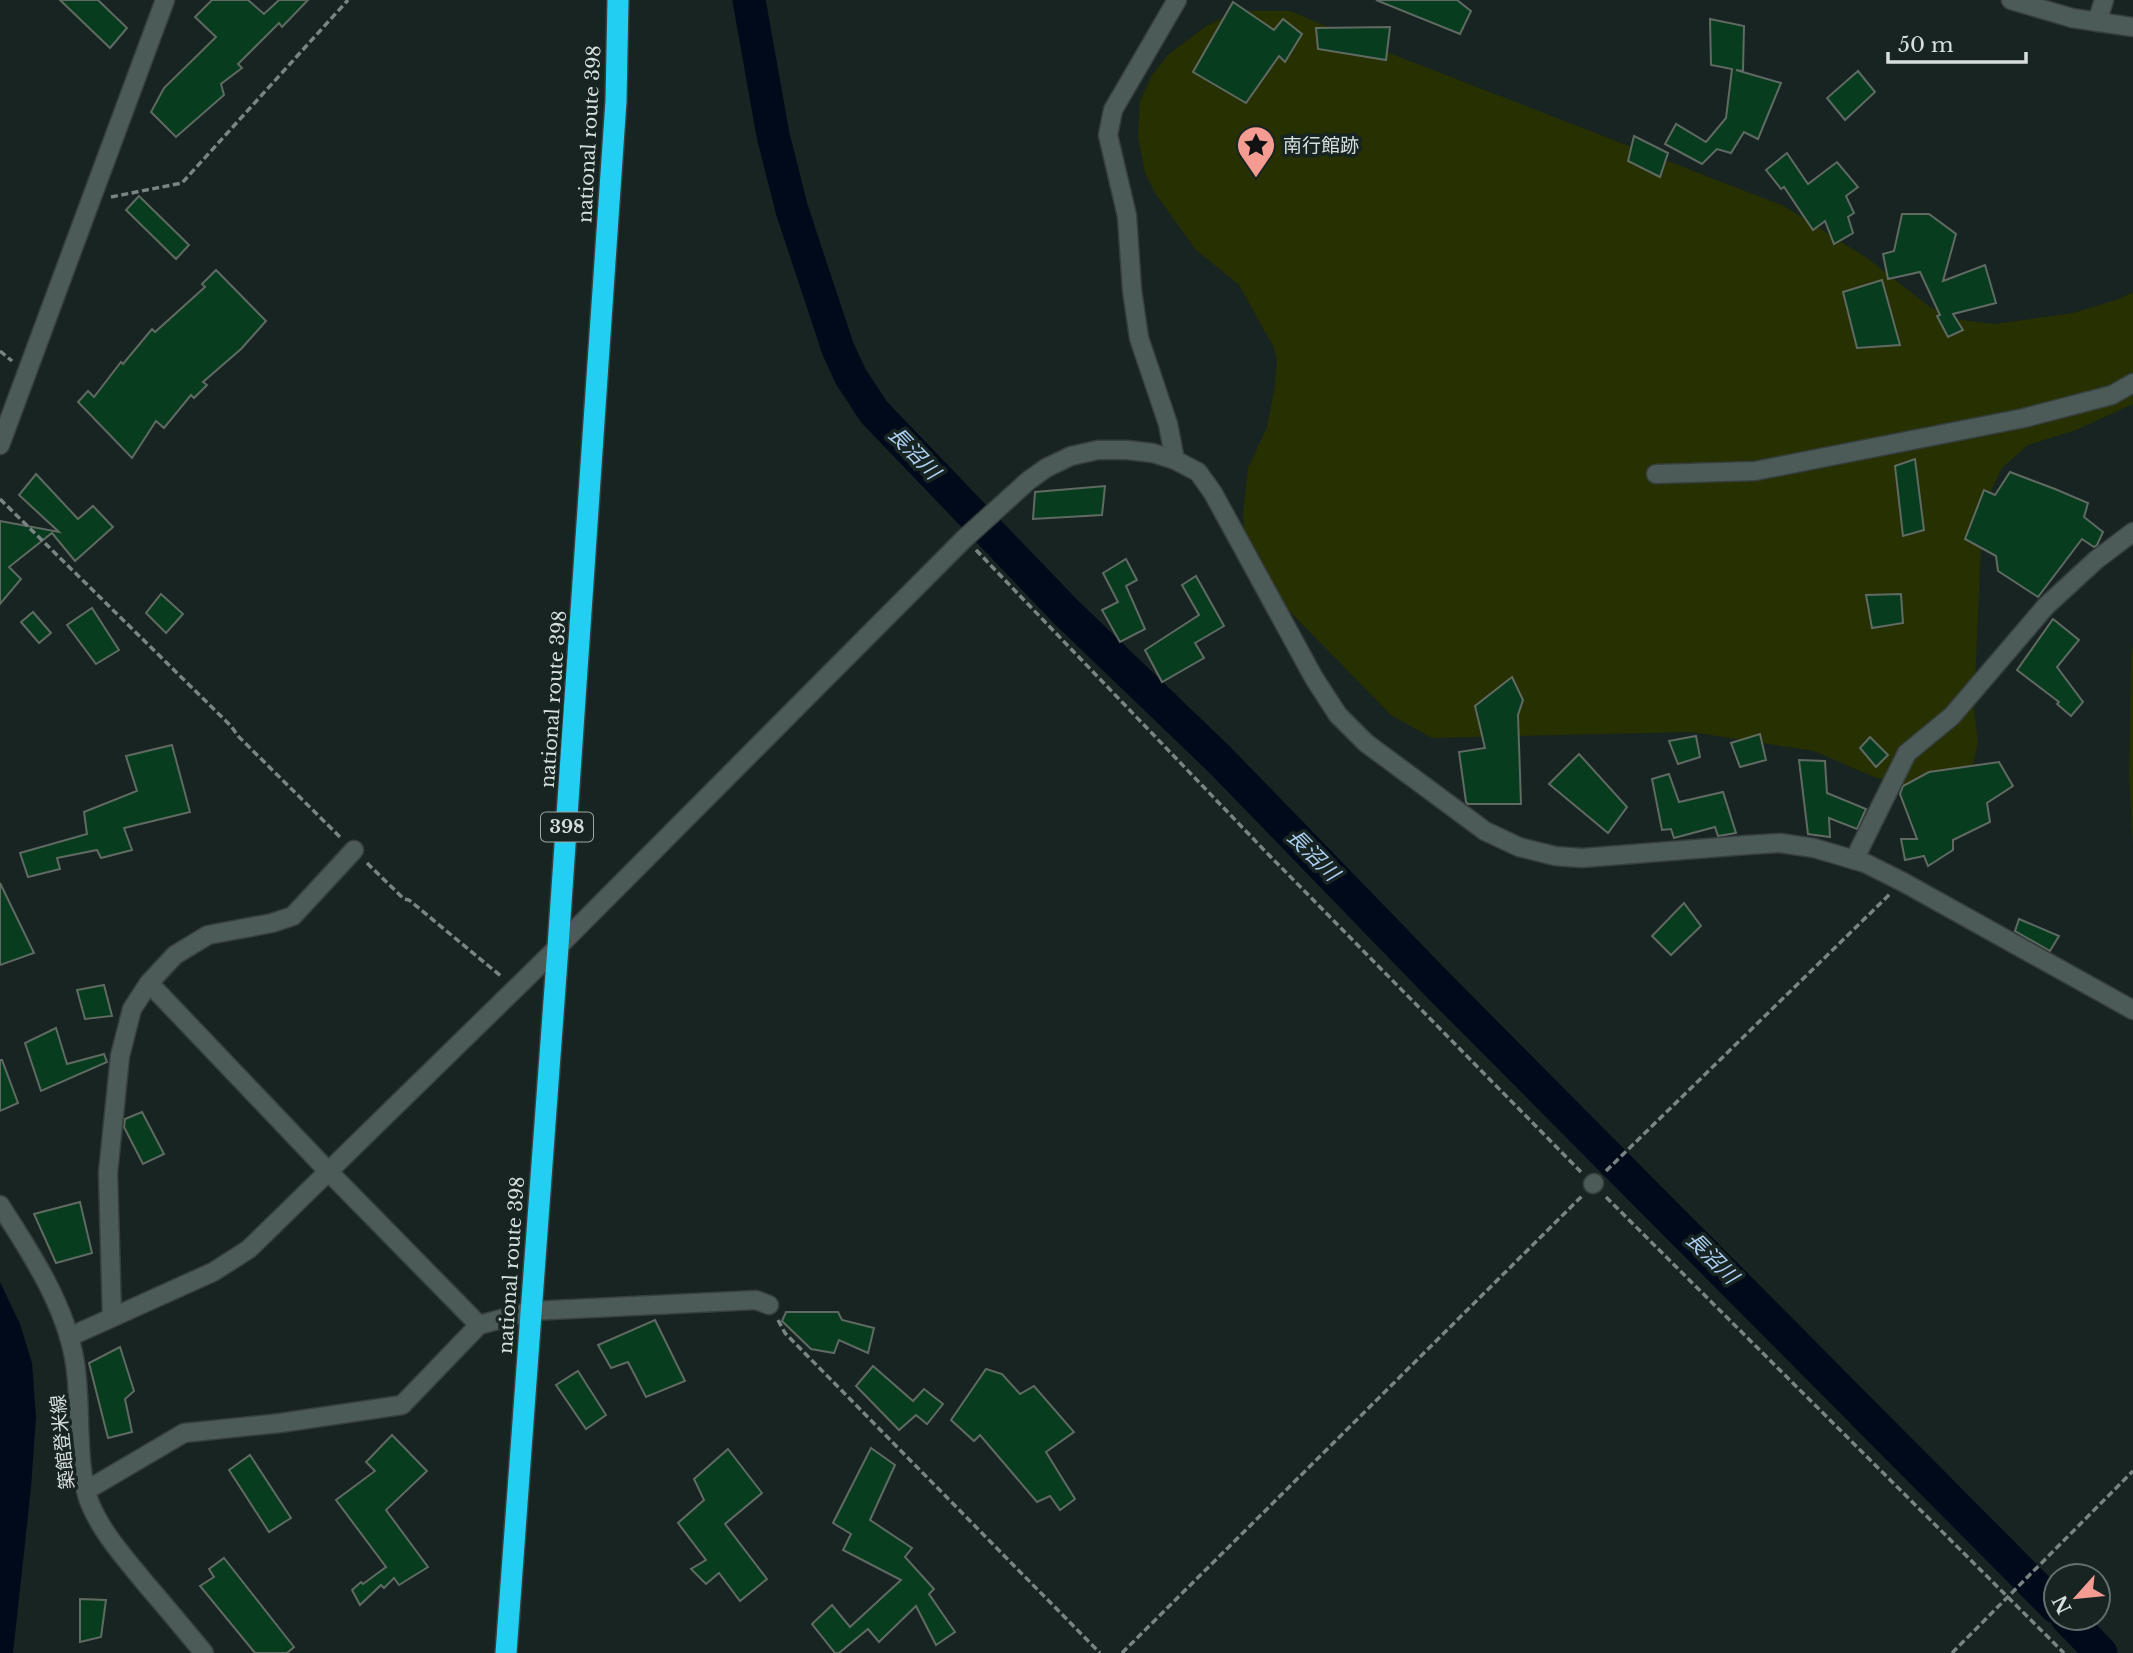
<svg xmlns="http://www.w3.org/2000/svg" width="2133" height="1653" viewBox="0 0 2133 1653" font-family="'Libre Baskerville','Noto Sans JP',serif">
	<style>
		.green { fill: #263000 }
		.water { fill: #000a1a }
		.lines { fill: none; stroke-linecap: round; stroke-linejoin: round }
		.river { stroke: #000a1a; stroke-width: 33 }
		.building { fill: #083c1f; stroke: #606a63; stroke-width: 2 }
		.minor-casing { stroke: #363f3e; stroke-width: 21 }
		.highway-casing { stroke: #363f3e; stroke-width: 24 }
		.path { stroke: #7a8482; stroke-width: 3.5; stroke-dasharray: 7 3.5; stroke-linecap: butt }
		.minor { stroke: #4c5a58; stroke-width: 18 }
		.highway { stroke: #22cff2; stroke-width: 21 }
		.labels { text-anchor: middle; stroke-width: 7; stroke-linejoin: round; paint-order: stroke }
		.shield { fill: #182422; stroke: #9ea7a6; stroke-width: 2 }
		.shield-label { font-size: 18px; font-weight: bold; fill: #d7dfde }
		.street-label { font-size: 19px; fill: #d7dfde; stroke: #182422 }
		.poi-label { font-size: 19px; fill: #d7dfde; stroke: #182422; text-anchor: start }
		.water-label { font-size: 21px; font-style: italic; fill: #add1f4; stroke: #182422 }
	</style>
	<rect width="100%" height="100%" fill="#182422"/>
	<g class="green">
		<polygon points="1235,11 1291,11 1371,46 1784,206 1867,258 1930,307 1961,320 1995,324 2073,313 2119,299 2133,292 2133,404 2076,430 2028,445 2002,468 1988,497 1981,544 1974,710 1978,743 1972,768 1910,787 1874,777 1814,751 1691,732 1432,738 1391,715 1262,583 1246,551 1243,514 1248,468 1267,427 1275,386 1277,360 1274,348 1239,285 1196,250 1155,193 1145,173 1138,136 1140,101 1152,75 1169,54 1205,27"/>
		<polygon points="2133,646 2133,847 2129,777 2131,656"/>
	</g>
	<polygon class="water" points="0,1282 20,1324 32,1363 36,1417 31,1488 13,1653 0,1653"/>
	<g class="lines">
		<g class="river">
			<polyline points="749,0 773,135 792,210 838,349 851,377 874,412 1066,612 1221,761 1439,986 2056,1607"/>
			<polyline points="2067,1618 2101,1653"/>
		</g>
	</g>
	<g class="building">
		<polygon points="60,0 98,0 127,28 110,48"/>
		<polygon points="212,0 248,0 264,14 279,0 308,0 282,27 279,23 238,64 242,68 221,84 224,95 176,137 151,112 164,88 216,37 195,17"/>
		<polygon points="1376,0 1457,0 1471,11 1460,34"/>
		<polygon points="1233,2 1274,30 1283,19 1302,34 1285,62 1279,56 1246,103 1193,72"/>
		<polygon points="1710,19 1744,26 1743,71 1736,70 1781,83 1758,139 1744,132 1731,153 1717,149 1702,164 1665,144 1676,124 1706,142 1726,118 1732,69 1711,65"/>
		<polygon points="1390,27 1386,60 1318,49 1316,28"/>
		<polygon points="1858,71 1875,92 1845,120 1827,98"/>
		<polygon points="1634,136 1668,153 1660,177 1628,161"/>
		<polygon points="1787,153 1808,184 1837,162 1858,187 1846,196 1854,213 1848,217 1853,233 1834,244 1825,221 1813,230 1784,187 1781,189 1766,170"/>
		<polygon points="139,196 189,245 176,259 126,210"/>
		<polygon points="1902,214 1929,214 1956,234 1943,281 1985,265 1996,303 1953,314 1963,330 1948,337 1937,316 1940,315 1920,272 1888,279 1883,254 1894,251"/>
		<polygon points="216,270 266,321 241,349 203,382 207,385 194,398 191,395 164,428 156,421 132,458 78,402 88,391 94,397 121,362 123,364 152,329 155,332 205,287 202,284"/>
		<polygon points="1882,280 1900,345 1857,348 1843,292"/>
		<polygon points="1915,459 1924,530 1903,536 1895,466"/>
		<polygon points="2010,472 2055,489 2088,503 2084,517 2103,532 2097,545 2094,547 2082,539 2038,597 1998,571 1996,556 1965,539 1984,490 1995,495"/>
		<polygon points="36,474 78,519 93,506 113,527 75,561 52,533 9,567 21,579 0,604 0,521 59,532 19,495"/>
		<polygon points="1105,486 1102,515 1033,519 1035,492"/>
		<polygon points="1126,559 1137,580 1126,586 1145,629 1120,642 1102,610 1118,602 1103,573"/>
		<polygon points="1196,576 1224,626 1195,643 1204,658 1162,682 1145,650 1199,615 1182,585"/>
		<polygon points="161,594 183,614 166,633 146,613"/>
		<polygon points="1901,594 1903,623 1872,628 1866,595"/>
		<polygon points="92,608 119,650 96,664 67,625"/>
		<polygon points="33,612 51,633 39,643 21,622"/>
		<polygon points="2053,619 2079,640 2057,667 2083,702 2071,716 2057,704 2059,702 2017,670"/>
		<polygon points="1512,677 1523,700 1518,715 1521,804 1468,804 1466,802 1459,752 1485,748 1475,706"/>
		<polygon points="1760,734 1766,760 1740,767 1731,743"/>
		<polygon points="1696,736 1700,757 1678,764 1669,741"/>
		<polygon points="1870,737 1888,755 1876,767 1860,748"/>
		<polygon points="172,745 190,812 124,828 132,850 101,858 97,850 57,858 60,869 28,877 20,853 87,834 84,812 137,791 126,756"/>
		<polygon points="1579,754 1627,807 1608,833 1549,784"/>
		<polygon points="1799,760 1825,761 1827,793 1866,809 1857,829 1829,818 1830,837 1808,834"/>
		<polygon points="1999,762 2013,786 1987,803 1990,822 1953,840 1953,850 1928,866 1924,856 1905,860 1901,839 1917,839 1900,794 1903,786 1929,772"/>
		<polygon points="1669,774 1679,802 1723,792 1736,833 1718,836 1715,827 1674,838 1671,829 1662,830 1652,779"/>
		<polygon points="0,883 34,953 0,965"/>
		<polygon points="1684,903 1701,926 1671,955 1652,936"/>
		<polygon points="2019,919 2059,936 2050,951 2015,931"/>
		<polygon points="104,985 112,1016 85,1019 77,990"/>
		<polygon points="56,1028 67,1064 104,1054 107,1062 41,1091 25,1043"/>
		<polygon points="0,1060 2,1060 18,1103 0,1111"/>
		<polygon points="142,1112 164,1154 143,1164 124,1127 125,1119"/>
		<polygon points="80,1202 92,1253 56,1263 34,1214"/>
		<polygon points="786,1312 838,1312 842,1320 874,1328 868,1353 839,1340 834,1353 811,1349 782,1321"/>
		<polygon points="655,1320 685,1381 646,1397 628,1362 611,1368 598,1345"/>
		<polygon points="120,1347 134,1391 125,1399 132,1432 108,1438 89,1363"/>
		<polygon points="873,1366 913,1401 924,1389 943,1404 927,1424 916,1415 899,1430 856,1386"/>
		<polygon points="986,1369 1002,1374 1020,1394 1034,1386 1074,1432 1046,1452 1075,1499 1060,1510 1050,1496 1037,1502 980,1435 974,1441 951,1420"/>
		<polygon points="578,1371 606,1415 586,1429 556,1385"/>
		<polygon points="392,1435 427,1471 386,1510 428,1567 399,1585 394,1578 384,1588 381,1585 360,1605 352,1590 361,1582 363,1584 386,1567 336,1500 375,1471 366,1462"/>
		<polygon points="871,1448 895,1465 870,1520 912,1548 905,1557 934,1589 929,1594 955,1632 936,1645 916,1606 879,1642 868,1629 839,1653 835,1653 812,1624 832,1605 850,1627 901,1580 843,1550 851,1534 833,1523"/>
		<polygon points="728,1449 762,1493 725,1524 767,1579 740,1601 719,1573 706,1584 691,1569 706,1560 678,1523 704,1500 694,1479"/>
		<polygon points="250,1455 291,1518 269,1532 229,1470"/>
		<polygon points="224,1558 294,1647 287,1653 255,1653 200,1586 214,1577 209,1569"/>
		<polygon points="80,1599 106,1600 101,1637 80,1642"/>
	</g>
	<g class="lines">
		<defs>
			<g id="minor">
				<polyline points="2011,0 2072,18 2133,27"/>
				<polyline points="2097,22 2104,0"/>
				<polyline points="0,445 165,0"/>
				<polyline points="1175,460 1168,424 1139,338 1132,290 1127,216 1108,135 1113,110 1177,0"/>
				<polyline points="1656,474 1755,471 2024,418 2112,395 2133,383"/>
				<polyline points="1854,860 1907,753 1952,716 2046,606 2096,560 2133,532"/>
				<polyline points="149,983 328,1171 479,1325"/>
				<polyline points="1593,1184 1594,1183"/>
				<path d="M0,1205C31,1253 66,1306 75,1363C82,1405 75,1462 89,1501C101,1532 125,1558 146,1584C166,1607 185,1630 204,1653"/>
				<polyline points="112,1317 108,1173 120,1056 132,1009 149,983 175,955 208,935 272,923 293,916 354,850"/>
				<polyline points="69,1337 213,1272 249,1249 558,947 964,539 1028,481 1046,468 1071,456 1098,450 1127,450 1153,453 1175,460 1198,472 1213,493 1314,678 1338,715 1366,743 1485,831 1519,847 1555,856 1582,858 1747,845 1780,843 1814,848 1865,863 1903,882 2133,1010"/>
				<polyline points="87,1490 184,1433 280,1423 402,1405 479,1325 531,1311 756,1300 769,1305"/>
			</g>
			<polyline id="highway" points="506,1653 558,947 616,101 618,0"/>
		</defs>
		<use href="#minor" class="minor-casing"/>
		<use href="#highway" class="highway-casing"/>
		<g class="path">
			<polyline points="111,197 182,183 348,0"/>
			<polyline points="0,351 12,361"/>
			<polyline points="0,499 231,726 238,736 341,838"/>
			<polyline points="976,550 1266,852 1581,1172"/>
			<polyline points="367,863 404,899 409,900 502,977"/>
			<polyline points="1606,1171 1891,893"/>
			<polyline points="1606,1197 2064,1653"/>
			<polyline points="778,1320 785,1333 1100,1653"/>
			<polyline points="1122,1653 1582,1196"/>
			<polyline points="1952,1653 2133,1471"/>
		</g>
		<use href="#minor" class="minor"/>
		<use href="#highway" class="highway"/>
	</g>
	<defs>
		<symbol id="sight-pin" viewBox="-11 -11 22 30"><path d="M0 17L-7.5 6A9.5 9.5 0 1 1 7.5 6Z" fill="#f59c92" stroke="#182422"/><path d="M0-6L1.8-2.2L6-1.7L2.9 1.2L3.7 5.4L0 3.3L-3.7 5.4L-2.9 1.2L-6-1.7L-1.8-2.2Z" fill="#111"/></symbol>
	</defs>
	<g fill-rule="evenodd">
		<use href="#sight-pin" x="1234" y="123" width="44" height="60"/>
	</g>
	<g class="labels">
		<rect class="shield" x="541" y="812.5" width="52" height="29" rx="5"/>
		<g class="shield-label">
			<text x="567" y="833">398</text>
		</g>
		<g class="street-label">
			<text transform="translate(589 134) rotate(-87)" y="7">national route 398</text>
			<text transform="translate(553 699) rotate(-86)" y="7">national route 398</text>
			<text transform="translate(511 1265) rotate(-86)" y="7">national route 398</text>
			<text transform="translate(62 1442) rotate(-96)" y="7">築館登米線</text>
		</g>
		<g class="poi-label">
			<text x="1283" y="152">南行館跡</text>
		</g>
		<g class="water-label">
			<text transform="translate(914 453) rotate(46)" y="7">長沼川</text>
			<text transform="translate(1313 855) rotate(45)" y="7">長沼川</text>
			<text transform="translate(1712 1258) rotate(45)" y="7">長沼川</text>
		</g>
	</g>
	<g transform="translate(2077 1597) rotate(243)"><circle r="33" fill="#182422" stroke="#646f6d" stroke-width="2"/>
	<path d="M0-5L12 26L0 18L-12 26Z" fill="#f59c92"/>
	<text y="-10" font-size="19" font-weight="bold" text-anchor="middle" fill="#d7dfde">N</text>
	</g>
	<path d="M1888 52v10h138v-10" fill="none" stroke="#d7dfde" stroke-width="3.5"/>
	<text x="1898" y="52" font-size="21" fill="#d7dfde" stroke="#182422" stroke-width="5" paint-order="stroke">50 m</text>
</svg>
